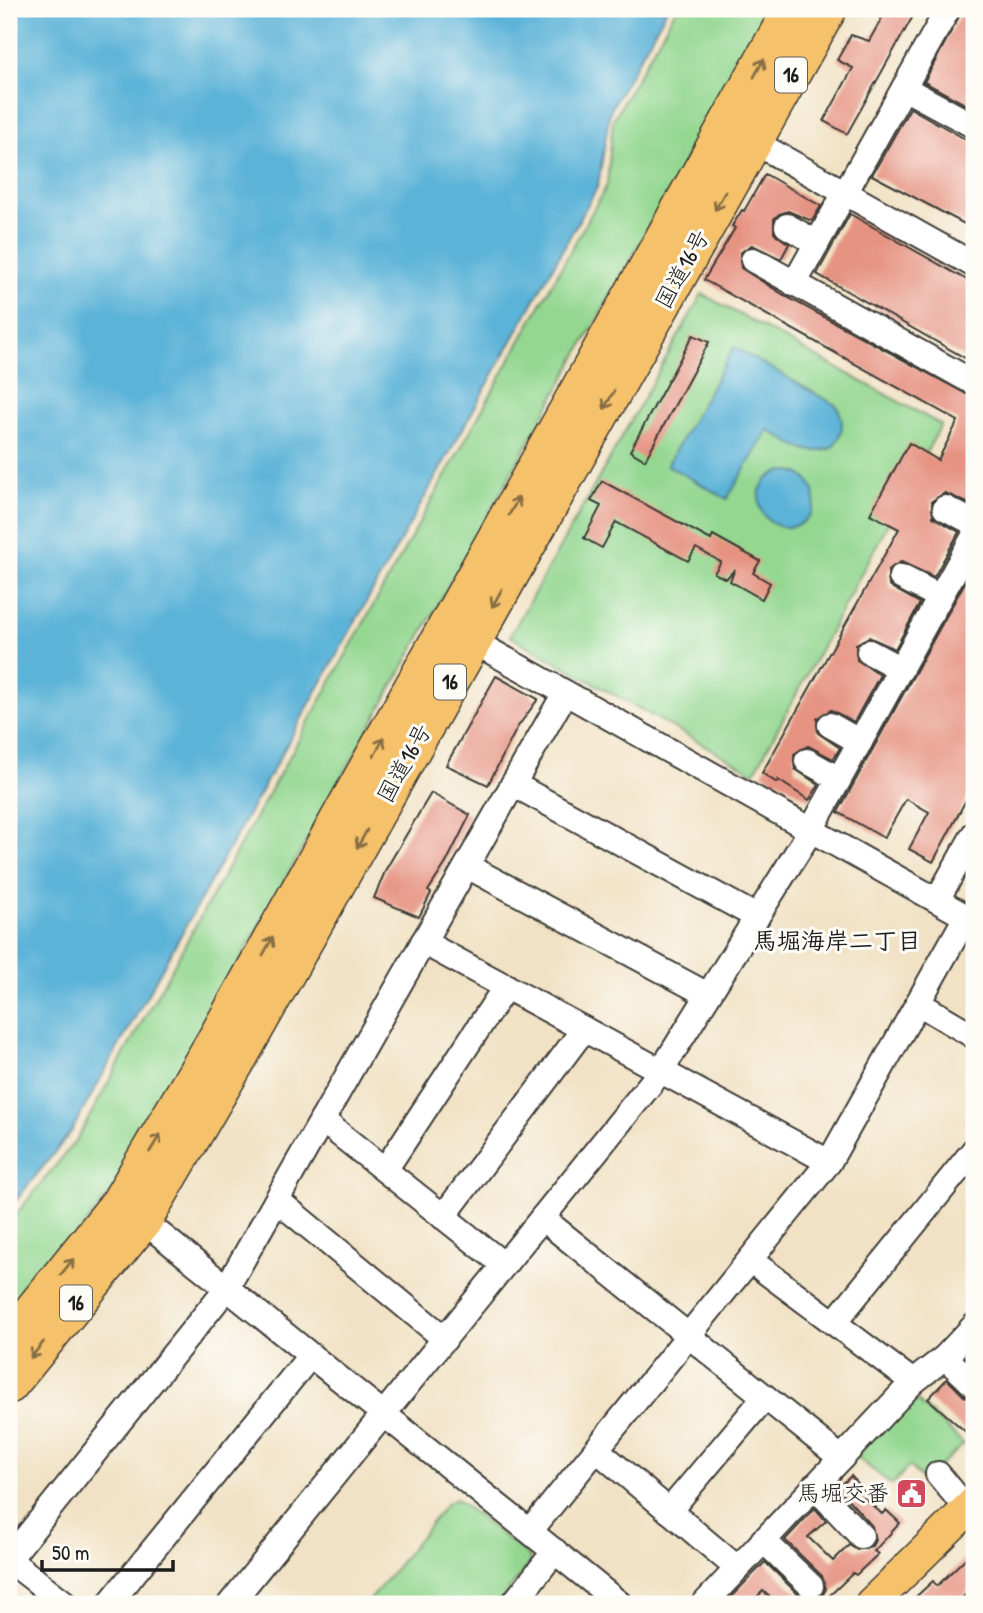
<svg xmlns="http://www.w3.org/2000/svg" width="983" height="1613" viewBox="0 0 983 1613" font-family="'Patrick Hand','Klee One',sans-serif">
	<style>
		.green { fill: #93d790; stroke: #587a56; stroke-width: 2 }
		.water { fill: #5bb3d8; stroke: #3c687a; stroke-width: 2 }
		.building { fill: #e69382 }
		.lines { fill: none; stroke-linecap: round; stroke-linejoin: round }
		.minor-casing { stroke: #3c3a35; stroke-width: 28 }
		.major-casing { stroke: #3c3a35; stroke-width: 35 }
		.highway-casing { stroke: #3c3a35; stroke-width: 40 }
		.minor { stroke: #fff; stroke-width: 24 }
		.major { stroke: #f5c16b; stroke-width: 32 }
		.highway { stroke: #f5c16b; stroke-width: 37 }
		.oneway { stroke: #886e44 }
		.labels { text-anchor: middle; stroke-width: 6; stroke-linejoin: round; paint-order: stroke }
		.shield { fill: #fdfcf7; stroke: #605f5e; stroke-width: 2 }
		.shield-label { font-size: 21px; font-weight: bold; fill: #1c1c1c }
		.street-label { font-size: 23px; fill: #1c1c1c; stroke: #fdfcf7 }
		.poi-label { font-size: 23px; fill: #1c1c1c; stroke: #fdfcf7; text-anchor: end }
		.neighbourhood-label { font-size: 24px; font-weight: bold; fill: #1c1c1c; stroke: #fdfcf7 }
	</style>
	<rect width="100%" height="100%" fill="#fdfcf7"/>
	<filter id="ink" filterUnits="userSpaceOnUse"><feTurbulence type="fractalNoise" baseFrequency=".0143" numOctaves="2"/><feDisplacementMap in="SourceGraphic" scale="14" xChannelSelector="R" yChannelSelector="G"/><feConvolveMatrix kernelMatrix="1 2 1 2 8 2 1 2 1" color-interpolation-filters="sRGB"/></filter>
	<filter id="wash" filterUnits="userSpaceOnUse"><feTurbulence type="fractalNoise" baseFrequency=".00686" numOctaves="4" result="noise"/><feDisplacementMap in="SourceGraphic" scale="28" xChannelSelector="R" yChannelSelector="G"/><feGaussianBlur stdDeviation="1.57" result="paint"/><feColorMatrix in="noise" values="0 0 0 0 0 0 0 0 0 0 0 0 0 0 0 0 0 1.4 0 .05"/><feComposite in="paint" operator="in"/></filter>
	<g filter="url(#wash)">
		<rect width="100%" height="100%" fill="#f1e2c5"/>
		<g class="green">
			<polygon points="676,9 770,9 109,1195 9,1319 9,1223 77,1139 607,185 613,120"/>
			<polygon points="702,294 941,425 754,773 510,636"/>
			<polygon points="910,1394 964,1444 931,1474 934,1480 929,1486 909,1466 892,1485 854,1455"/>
			<polygon points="456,1499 529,1556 531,1563 497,1604 367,1604 447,1503"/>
		</g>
		<g class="water">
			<polygon points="9,9 667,9 610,111 598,186 71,1132 9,1209"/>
			<path d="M734,347L837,406C845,422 843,433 833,447C808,459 789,441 768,430L727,499L667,465Z"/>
			<circle cx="787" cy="499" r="28"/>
		</g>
		<g id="blocks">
			<g class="building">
				<polygon points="887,9 917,9 847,134 824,121 853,68 837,60 851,35 869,41"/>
				<polygon points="963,9 974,9 974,109 924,82"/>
				<polygon points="910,108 974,144 974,229 872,175"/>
				<polygon points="765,174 821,206 812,221 788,211 779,214 774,219 774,233 789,244 781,259 752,245 740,253 741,268 787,297 974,398 974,506 945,493 932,501 933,517 959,532 934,577 901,562 888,570 889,586 920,603 895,649 869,637 856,644 857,660 880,675 854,722 831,710 817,718 818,733 840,748 833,759 808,746 794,754 795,769 819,785 809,800 778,780 777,783 762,773 899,529 870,514 909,443 938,460 958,421 704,280 735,228 732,226 742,210 744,211"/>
				<polygon points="850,214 974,284 974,363 817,274"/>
				<polygon points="693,335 709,342 645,460 630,451"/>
				<polygon points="602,481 711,540 713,535 760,561 753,573 770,583 762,599 730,581 735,569 726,579 714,573 721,562 696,548 688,561 616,522 602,548 584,538 601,506 591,501"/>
				<polygon points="974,566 974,785 933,862 909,849 929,812 906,799 884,838 838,812"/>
				<polygon points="496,676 538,699 517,728 488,785 446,765"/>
				<polygon points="431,793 470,815 446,863 428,891 431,893 419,917 374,898 386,869"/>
				<polygon points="947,1379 964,1396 974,1399 974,1439 928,1399"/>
				<polygon points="851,1476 867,1493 863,1497 882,1514 886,1510 900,1523 874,1551 878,1554 856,1575 853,1573 821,1604 777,1604 763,1591 750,1604 733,1604 729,1599 765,1562 801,1597 814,1600 822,1596 826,1589 822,1576 785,1540 815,1508 826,1521 808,1537 833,1561 849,1545 857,1550 872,1546 875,1540 872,1526 838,1488"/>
				<polygon points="974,1550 974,1585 957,1604 908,1604 933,1581 937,1586"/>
			</g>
		</g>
	</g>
	<g filter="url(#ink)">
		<use href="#blocks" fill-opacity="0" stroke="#3c3a35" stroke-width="2"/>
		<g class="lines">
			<defs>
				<g id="minor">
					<polyline points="904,88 974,126"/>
					<polyline points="740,134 974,265"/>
					<polyline points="787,226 817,243"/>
					<polyline points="753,260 974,383"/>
					<polyline points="794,284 948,9"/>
					<polyline points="945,508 974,523"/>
					<polyline points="901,577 940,597"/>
					<polyline points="460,634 974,921"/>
					<polyline points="869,652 901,669"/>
					<polyline points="830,725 860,742"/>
					<polyline points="807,761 839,779"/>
					<polyline points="513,784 757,917"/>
					<polyline points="467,866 708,995"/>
					<polyline points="937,900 974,834"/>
					<polyline points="423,942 829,1162"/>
					<polyline points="918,1003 974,1036"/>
					<polyline points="322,1120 504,1265"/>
					<polyline points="385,1170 506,986"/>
					<polyline points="277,1200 445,1339"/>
					<polyline points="131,1211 620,1604"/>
					<polyline points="443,1217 584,1029"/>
					<polyline points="542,1218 841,1458"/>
					<polyline points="750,1260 913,1382"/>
					<polyline points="834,1323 974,1150"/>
					<polyline points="945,1357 974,1385"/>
					<polyline points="597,1450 737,1568"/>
					<polyline points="938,1474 967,1509"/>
					<polyline points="814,1486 861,1536"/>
					<polyline points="669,1511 765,1397"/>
					<polyline points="531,1530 829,1162 966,917"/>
					<polyline points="763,1540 811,1586"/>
					<polyline points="9,1559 226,1289 565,693"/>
					<polyline points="9,1560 66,1604"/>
					<polyline points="109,1604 310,1356"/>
					<polyline points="230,1604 661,1071 811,830 974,536"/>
					<polyline points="513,1604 555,1551"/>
					<polyline points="704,1604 913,1382 945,1357 974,1326"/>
				</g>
				<polyline id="major" points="871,1604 974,1503"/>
				<g id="highway">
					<polyline points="9,1340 120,1202 214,1043 792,9"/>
					<polyline points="9,1385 143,1221 239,1057 828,9"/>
				</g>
			</defs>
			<use href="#minor" class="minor-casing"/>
			<use href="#major" class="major-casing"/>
			<use href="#highway" class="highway-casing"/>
			<use href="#minor" class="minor"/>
			<use href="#major" class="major"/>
			<use href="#highway" class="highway"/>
		</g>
		<defs><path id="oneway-shaft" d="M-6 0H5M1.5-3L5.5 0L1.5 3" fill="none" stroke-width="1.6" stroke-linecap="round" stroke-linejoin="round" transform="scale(1.75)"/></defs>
		<g class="oneway">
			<use href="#oneway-shaft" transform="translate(759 68) rotate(-61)"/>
			<use href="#oneway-shaft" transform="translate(720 201) rotate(119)"/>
			<use href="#oneway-shaft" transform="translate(609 400) rotate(119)"/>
			<use href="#oneway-shaft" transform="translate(514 506) rotate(-61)"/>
			<use href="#oneway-shaft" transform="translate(497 598) rotate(119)"/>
			<use href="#oneway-shaft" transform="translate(379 747) rotate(-61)"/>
			<use href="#oneway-shaft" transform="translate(362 839) rotate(119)"/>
			<use href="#oneway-shaft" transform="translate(268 946) rotate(-61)"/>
			<use href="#oneway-shaft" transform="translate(155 1143) rotate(-59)"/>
			<use href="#oneway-shaft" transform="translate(67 1267) rotate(-51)"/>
			<use href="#oneway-shaft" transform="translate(37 1350) rotate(129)"/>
		</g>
	</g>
	<defs>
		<symbol id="civic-square" viewBox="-11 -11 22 22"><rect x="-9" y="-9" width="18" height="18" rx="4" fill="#d1495b" stroke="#fdfcf7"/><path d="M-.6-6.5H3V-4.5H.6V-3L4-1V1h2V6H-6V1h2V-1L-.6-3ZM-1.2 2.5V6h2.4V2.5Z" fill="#fff"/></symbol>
	</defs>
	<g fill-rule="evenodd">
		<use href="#civic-square" x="894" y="1476" width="35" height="35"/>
	</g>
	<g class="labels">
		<g class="shield">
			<rect x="775" y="57.5" width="32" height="35" rx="5"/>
			<rect x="434" y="664.5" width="32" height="35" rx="5"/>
			<rect x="60" y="1285.5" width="32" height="35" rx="5"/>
		</g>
		<g class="shield-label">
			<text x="791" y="82">16</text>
			<text x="450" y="689">16</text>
			<text x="76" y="1310">16</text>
		</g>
		<g class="street-label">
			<text transform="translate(682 269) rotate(-61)" y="8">国道16号</text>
			<text transform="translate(404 763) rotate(-61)" y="8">国道16号</text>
		</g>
		<g class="poi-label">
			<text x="889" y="1501">馬堀交番</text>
		</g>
		<g class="neighbourhood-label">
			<text x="837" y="949">馬堀海岸二丁目</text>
		</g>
	</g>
	<rect width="983" height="1613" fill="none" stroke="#fdfcf7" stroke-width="35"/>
	<path d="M42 1560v10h131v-10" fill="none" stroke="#1c1c1c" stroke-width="3.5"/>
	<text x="52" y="1560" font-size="21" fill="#1c1c1c" stroke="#fdfcf7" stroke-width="5" paint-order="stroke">50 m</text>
</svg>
